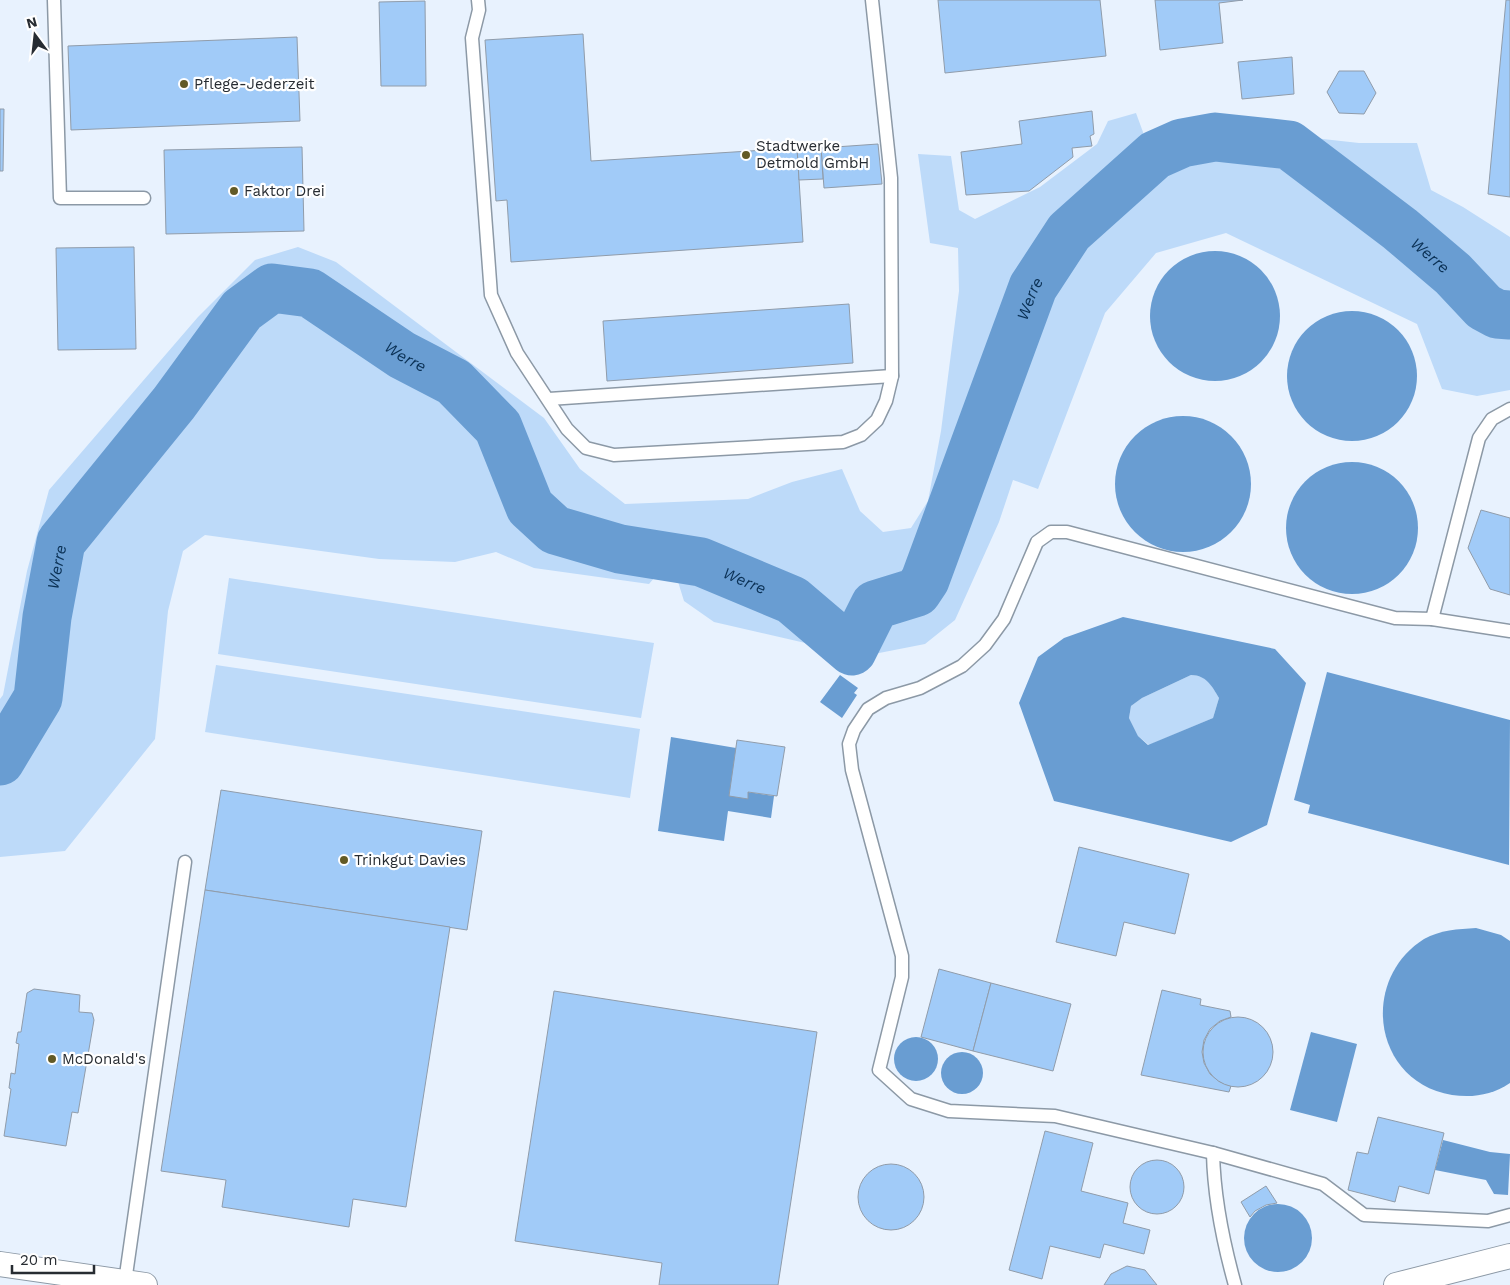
<svg xmlns="http://www.w3.org/2000/svg" width="1510" height="1285" viewBox="0 0 1510 1285" font-family="'Work Sans',sans-serif">
	<style>
		.green { fill: #bddaf9 }
		.water { fill: #699dd2; fill-rule: evenodd }
		.lines { fill: none; stroke-linecap: round; stroke-linejoin: round }
		.river { stroke: #699dd2; stroke-width: 49 }
		.building { fill: #a1cbf8; stroke: #909caa }
		.service-casing { stroke: #8c99a6; stroke-width: 15 }
		.minor-casing { stroke: #8c99a6; stroke-width: 26 }
		.service { stroke: #fff; stroke-width: 12 }
		.minor { stroke: #fff; stroke-width: 24 }
		.poi-dot { fill: #625a26; stroke: #fff; stroke-width: 2 }
		.labels { text-anchor: middle; stroke-width: 4.5; stroke-linejoin: round; paint-order: stroke }
		.poi-label { font-size: 15px; fill: #272c32; stroke: #fff; text-anchor: start }
		.water-label { font-size: 16px; font-style: italic; fill: #0a3054; stroke: #fff }
	</style>
	<rect width="100%" height="100%" fill="#e8f2fe"/>
	<g class="green">
		<polygon points="1136,113 1147,143 1189,151 1272,155 1314,138 1359,143 1417,143 1431,190 1463,207 1510,237 1510,390 1477,396 1442,389 1417,324 1226,233 1156,253 1105,313 1038,489 1013,480 999,522 955,620 925,644 874,654 814,645 714,622 684,601 675,572 661,570 649,584 534,568 496,552 455,562 379,559 205,535 183,551 168,611 155,739 65,851 0,857 0,699 3,695 27,571 49,490 198,317 255,260 298,247 336,262 544,418 580,469 625,504 748,499 792,482 842,469 860,511 883,532 911,528 928,501 941,431 959,291 958,248 930,243 918,154 951,156 959,210 975,219 1040,187 1097,144 1108,121"/>
		<polygon points="229,578 654,643 641,718 218,654"/>
		<polygon points="216,665 640,729 630,798 205,732"/>
		<path d="M1191,675C1207,675 1212,686 1219,698L1213,718L1149,745L1138,736L1129,718L1131,706L1142,698Z"/>
	</g>
	<g class="water">
		<circle cx="1215" cy="316" r="65"/>
		<circle cx="1352" cy="376" r="65"/>
		<circle cx="1183" cy="484" r="68"/>
		<circle cx="1352" cy="528" r="66"/>
		<path d="M1123,617L1275,649L1306,683L1267,825L1231,842L1054,801L1019,703L1038,657L1064,638ZM1191,675C1206,675 1212,686 1219,698L1213,718L1148,745L1138,736L1129,718L1131,706L1142,698Z"/>
		<polygon points="1327,672 1510,720 1509,865 1308,813 1310,805 1294,800"/>
		<polygon points="840,675 858,688 854,693 857,695 842,718 820,702"/>
		<polygon points="671,737 736,748 748,798 748,792 774,796 771,818 728,811 724,841 658,831"/>
		<path d="M1476,928L1501,935L1510,941V1083C1492,1095 1473,1098 1452,1095C1373,1082 1359,980 1424,939C1440,930 1458,929 1476,928Z"/>
		<polygon points="1311,1032 1357,1044 1337,1122 1290,1110"/>
		<circle cx="916" cy="1059" r="22"/>
		<circle cx="962" cy="1073" r="21"/>
		<polygon points="1443,1140 1490,1152 1510,1154 1508,1195 1494,1194 1486,1180 1435,1170"/>
		<circle cx="1278" cy="1238" r="34"/>
	</g>
	<g class="lines">
		<path class="river" id="s1" d="M0,761L38,698L47,617L61,542L174,403L242,310L272,288L310,293L402,355L454,382L498,427L530,507L555,530L620,549L701,562L792,600L852,651L875,605L917,592L925,580L1033,287L1069,232L1155,155L1182,143L1215,137L1289,145L1400,229L1453,274L1484,307L1497,314L1510,315"/>
	</g>
	<g class="building">
		<polygon points="938,0 1100,0 1106,56 945,73"/>
		<polygon points="1155,0 1243,0 1219,3 1223,43 1160,50"/>
		<polygon points="1506,0 1510,0 1510,197 1488,194"/>
		<polygon points="425,1 426,86 381,86 379,2"/>
		<polygon points="583,34 591,161 797,148 803,242 511,262 507,200 496,201 485,40"/>
		<polygon points="297,37 300,121 71,130 68,46"/>
		<polygon points="1292,57 1294,94 1242,99 1238,62"/>
		<polygon points="1339,71 1364,71 1376,93 1364,114 1339,113 1327,92"/>
		<polygon points="0,109 4,109 3,171 0,171"/>
		<polygon points="1092,111 1094,134 1090,136 1092,146 1072,148 1073,157 1029,191 966,195 961,152 1022,144 1019,121"/>
		<polygon points="878,144 882,184 824,188 821,148"/>
		<polygon points="821,146 823,179 799,180 797,148"/>
		<polygon points="302,147 304,231 166,234 164,150"/>
		<polygon points="134,247 136,349 58,350 56,248"/>
		<polygon points="849,304 853,363 607,381 603,321"/>
		<polygon points="1481,510 1510,518 1510,595 1490,589 1468,548"/>
		<polygon points="737,740 785,747 777,796 748,792 748,799 729,796"/>
		<polygon points="221,790 482,831 467,930 205,890"/>
		<polygon points="1079,847 1189,874 1175,934 1124,922 1116,956 1056,942"/>
		<polygon points="205,890 450,927 406,1207 353,1199 349,1227 222,1207 226,1180 161,1171"/>
		<polygon points="939,969 991,983 973,1051 921,1037"/>
		<polygon points="991,983 1071,1004 1053,1071 973,1051"/>
		<polygon points="34,989 80,995 79,1012 92,1013 94,1020 78,1113 72,1112 66,1146 4,1136 11,1089 9,1088 11,1073 15,1074 19,1044 16,1043 18,1032 21,1032 27,993"/>
		<polygon points="1162,990 1201,999 1200,1005 1230,1011 1231,1017 1220,1021 1210,1029 1204,1040 1202,1052 1204,1063 1210,1074 1220,1082 1231,1086 1229,1092 1141,1075"/>
		<polygon points="554,991 817,1032 778,1285 659,1285 662,1263 515,1241"/>
		<circle cx="1238" cy="1052" r="35"/>
		<polygon points="1378,1117 1444,1133 1429,1194 1399,1186 1395,1202 1348,1190 1357,1152 1368,1154"/>
		<polygon points="1045,1131 1093,1143 1081,1191 1128,1203 1123,1223 1150,1230 1144,1254 1104,1244 1100,1258 1050,1246 1042,1279 1009,1270"/>
		<circle cx="1157" cy="1187" r="27"/>
		<circle cx="891" cy="1197" r="33"/>
		<polygon points="1266,1186 1277,1203 1266,1205 1255,1211 1250,1217 1241,1202"/>
		<polygon points="1127,1266 1145,1270 1157,1285 1104,1285 1111,1274"/>
	</g>
	<g class="lines">
		<defs>
			<g id="service">
				<polyline points="54,0 60,198 144,198"/>
				<polyline points="478,0 479,10 472,38 491,295 517,353 567,429 586,448 614,455 843,442 861,435 877,420 886,401 892,376 891,178 872,0"/>
				<polyline points="549,399 892,376"/>
				<polyline points="1510,409 1492,419 1479,438 1432,619 1395,618 1067,532 1051,532 1037,542 1004,619 985,645 962,666 920,688 886,698 868,709 854,730 849,744 852,770 902,956 902,977 879,1070 911,1099 949,1111 1055,1116 1213,1153 1323,1184 1364,1215 1488,1221 1510,1215"/>
				<polyline points="1432,619 1510,631"/>
				<path d="M1213,1153C1214,1198 1223,1242 1235,1285"/>
				<polyline points="125,1282 185,862"/>
			</g>
			<g id="minor">
				<polyline points="0,1264 145,1285"/>
				<polyline points="1396,1285 1510,1256"/>
			</g>
		</defs>
		<use href="#service" class="service-casing"/>
		<use href="#minor" class="minor-casing"/>
		<use href="#service" class="service"/>
		<use href="#minor" class="minor"/>
	</g>
	<g class="poi-dot">
		<circle cx="184" cy="84" r="5"/>
		<circle cx="746" cy="155" r="5"/>
		<circle cx="234" cy="191" r="5"/>
		<circle cx="344" cy="860" r="5"/>
		<circle cx="52" cy="1059" r="5"/>
	</g>
	<g class="labels">
		<g class="poi-label">
			<text x="194" y="89">Pflege-Jederzeit</text>
			<text x="756" y="151">Stadtwerke<tspan x="756" dy="17">Detmold GmbH</tspan></text>
			<text x="244" y="196">Faktor Drei</text>
			<text x="354" y="865">Trinkgut Davies</text>
			<text x="62" y="1064">McDonald's</text>
		</g>
		<g class="water-label">
			<text dy="6" stroke="none"><textPath href="#s1" startOffset="2201">Werre</textPath></text>
			<text dy="6" stroke="none"><textPath href="#s1" startOffset="1691">Werre</textPath></text>
			<text dy="6" stroke="none"><textPath href="#s1" startOffset="716">Werre</textPath></text>
			<text dy="6" stroke="none"><textPath href="#s1" startOffset="206">Werre</textPath></text>
			<text dy="6" stroke="none"><textPath href="#s1" startOffset="1151">Werre</textPath></text>
		</g>
	</g>
	<g transform="translate(35 35) rotate(345)" stroke="#ffffff" stroke-width="4" paint-order="stroke">
	<path d="M0-4L9 19L0 12L-9 19Z" fill="#272c32"/>
	<text y="-8" font-size="14" font-weight="bold" text-anchor="middle" fill="#272c32">N</text>
	</g>
	<path d="M12 1265v8h82v-8" fill="none" stroke="#272c32" stroke-width="2.5"/>
	<text x="20" y="1265" font-size="15" fill="#272c32" stroke="#ffffff" stroke-width="4" paint-order="stroke">20 m</text>
</svg>
